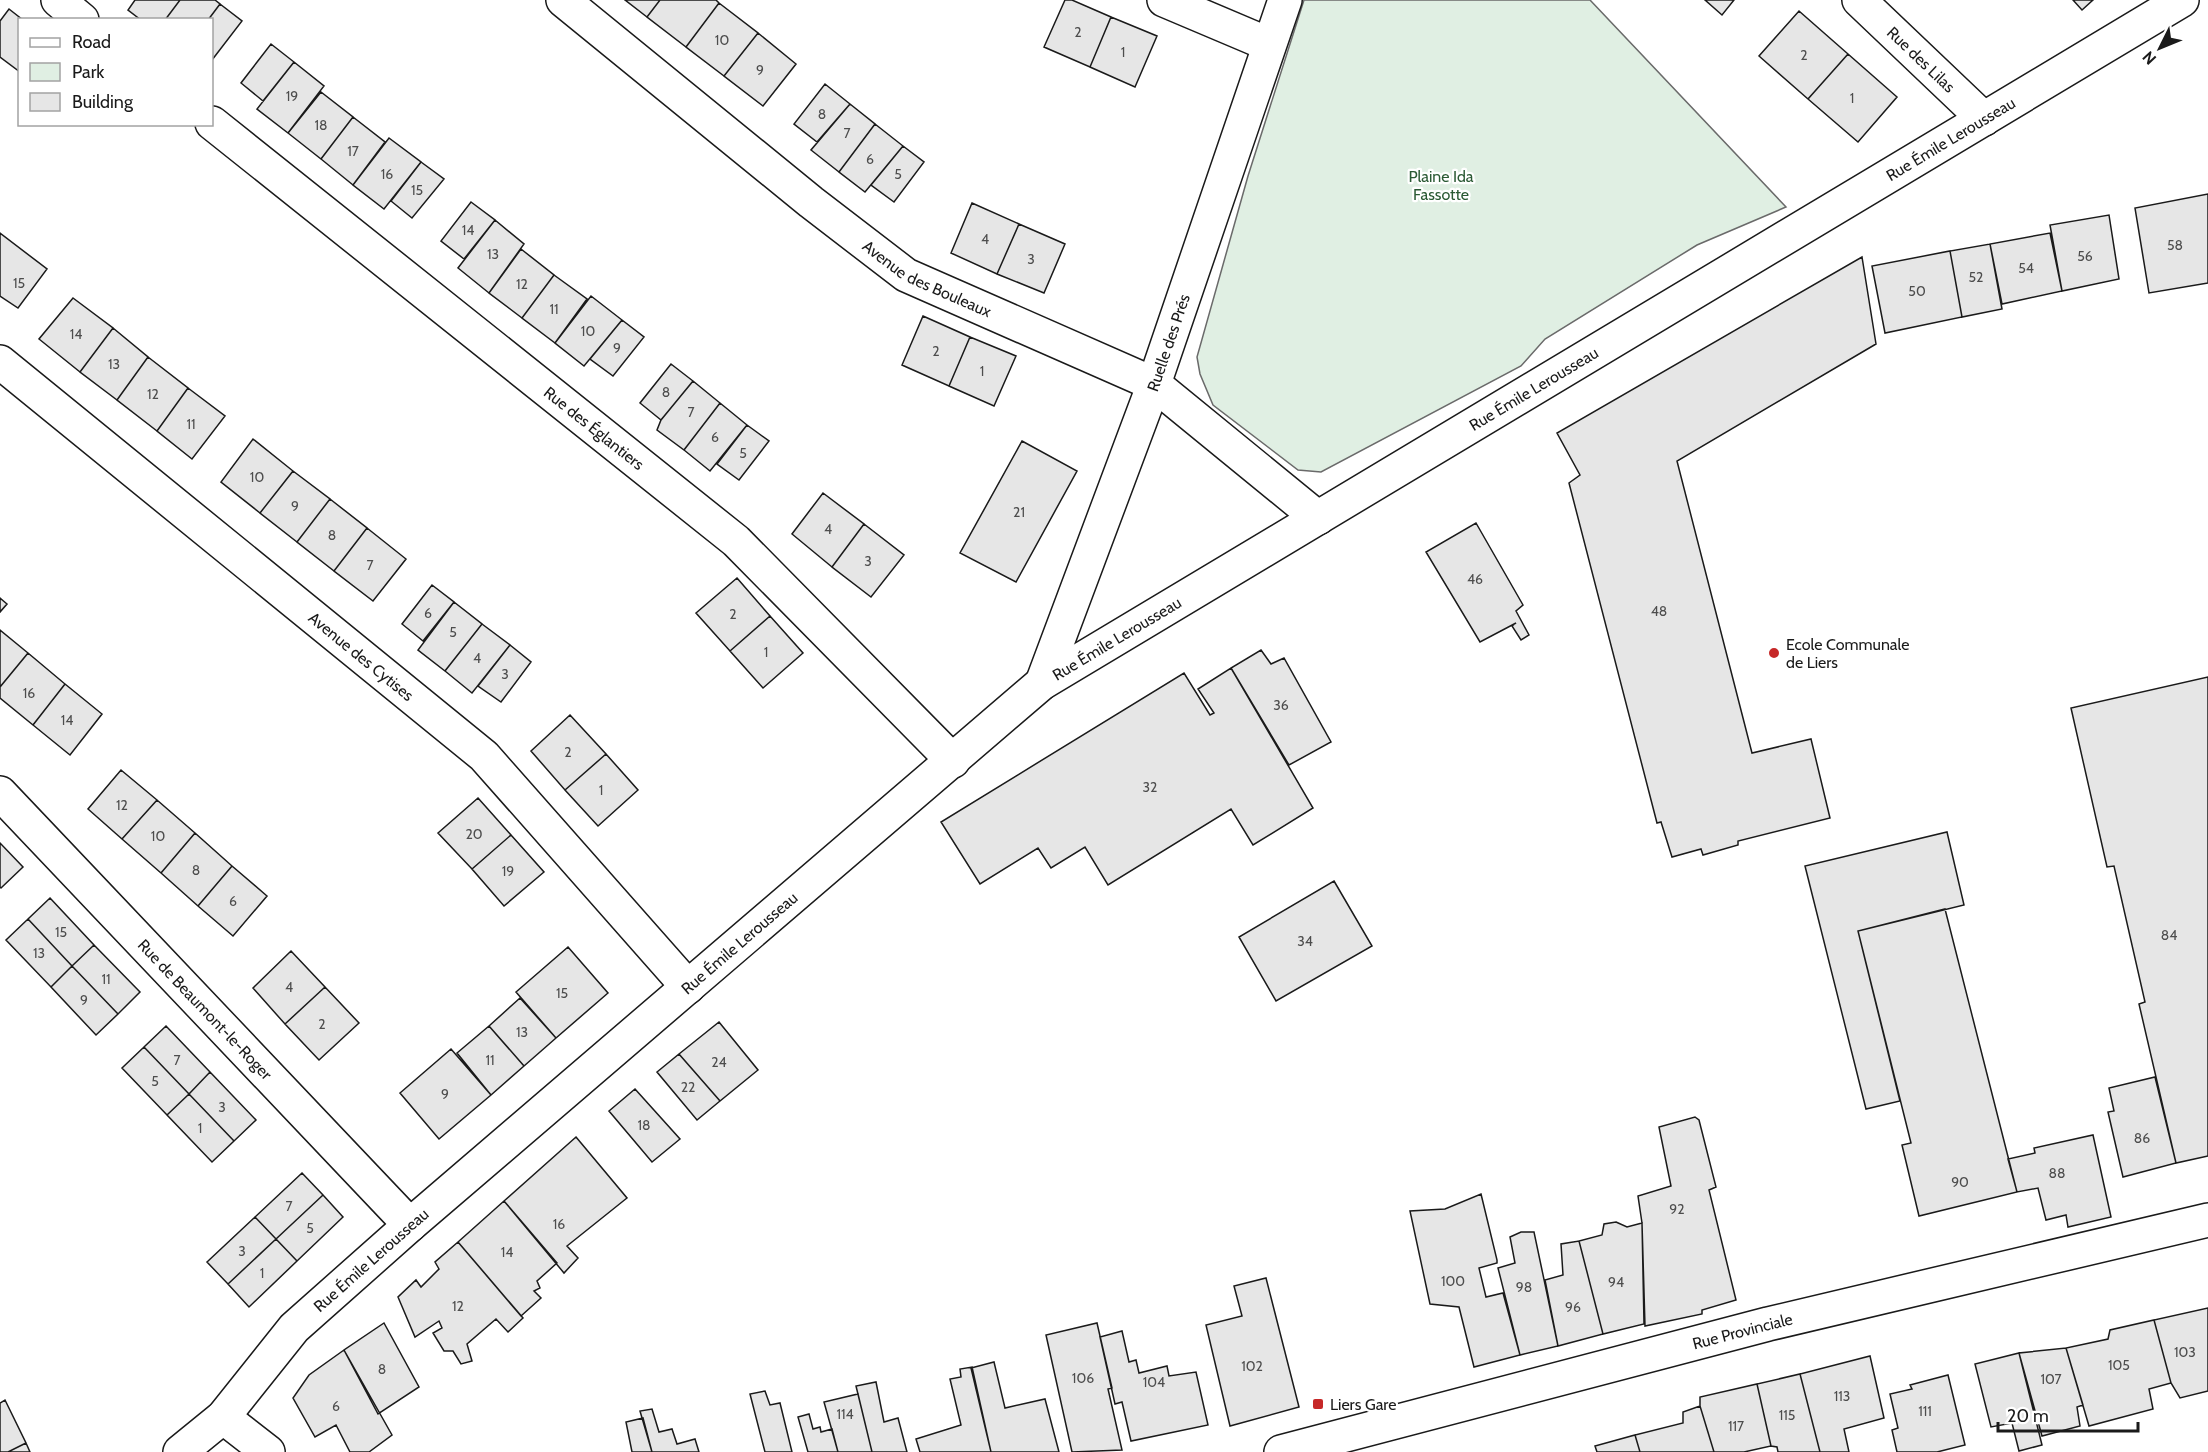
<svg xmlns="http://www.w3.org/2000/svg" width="2208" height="1452" font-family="Cabin,sans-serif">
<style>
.green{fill:#e0efe3;stroke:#6a6a6a;stroke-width:1.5}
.building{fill:#e6e6e6;stroke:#1a1a1a;stroke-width:1.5}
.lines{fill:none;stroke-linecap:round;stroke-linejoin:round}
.minor-casing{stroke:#1a1a1a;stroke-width:36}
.secondary-casing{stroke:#1a1a1a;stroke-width:36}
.minor{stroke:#fff;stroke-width:33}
.secondary{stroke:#fff;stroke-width:33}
.poi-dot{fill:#c62828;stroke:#fff;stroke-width:2}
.labels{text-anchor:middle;stroke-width:4.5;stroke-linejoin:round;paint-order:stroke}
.number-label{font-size:14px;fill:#4d4d4d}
.street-label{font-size:16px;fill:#1a1a1a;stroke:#fff}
.park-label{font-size:16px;fill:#2b5a34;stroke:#fff}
.poi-label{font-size:16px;fill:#1a1a1a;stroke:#fff;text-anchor:start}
</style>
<rect width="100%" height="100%" fill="#fff"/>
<path class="green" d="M1304 0H1590L1786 207 1697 245 1545 339 1521 366 1321 472 1298 470 1213 405 1200 374 1197 357 1248 176Z"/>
<path class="building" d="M180 0 165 20H141L128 10 135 0Z
M180 0H215L220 4 208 20H165Z
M625 0H660L647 17Z
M660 0H716L719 3 686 47 647 17Z
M1065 0H1072L1111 17 1090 67 1044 47Z
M1705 0H1734L1722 15Z
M2073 0H2093L2082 10Z
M719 3 758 33 724 76 686 47Z
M220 4 242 21 212 60V20H208Z
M9 9 23 20H20V72L0 57V21Z
M1799 11 1848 54 1808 99 1759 56Z
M1111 17 1157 36 1135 87 1090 67Z
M758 33 796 64 763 106 724 76Z
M271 44 294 62 263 101 241 83Z
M1848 54 1897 97 1858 142 1808 99Z
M294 62 324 86 288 133 257 109Z
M825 84 850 104 817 142 794 124Z
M321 92 353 117 321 159 288 133Z
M850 104 875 124 839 172 811 150Z
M353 117 385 142 353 185 321 159Z
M875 124 903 146 865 192 839 172Z
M389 138 421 162 384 209 353 185Z
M903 146 924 162 894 202 871 185Z
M421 162 444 179 412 218 391 201Z
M2208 194V283L2149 293 2135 208Z
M471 202 495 220 464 259 441 241Z
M972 203 1019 224 997 274 951 253Z
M2109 215 2119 279 2062 291 2050 225Z
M495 220 524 244 489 293 458 268Z
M1019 224 1065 244 1044 293 997 274Z
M0 233 47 269 18 308 0 296Z
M2050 233 2062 291 2002 304 1990 244Z
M1990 244 2002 309 1962 317 1950 251Z
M521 249 554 275 522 318 489 293Z
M1950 251 1962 317 1885 333 1872 266Z
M1862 257 1876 344 1677 461 1752 753 1811 739 1830 818 1738 841V845L1703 855 1701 849 1672 857 1661 822 1657 823 1569 483 1580 475 1557 433Z
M554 275 587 299 555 343 522 318Z
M591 296 622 320 584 366 555 343Z
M73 298 113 328 80 372 39 339Z
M923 316 970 337 949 386 902 365Z
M622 320 644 337 613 376 590 359Z
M113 328 148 357 117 400 80 372Z
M970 337 1016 356 994 406 949 386Z
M148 357 188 388 157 431 117 400Z
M671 364 693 381 661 420 640 403Z
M693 381 720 403 684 450 657 430 661 420Z
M188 388 225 416 192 459 157 431Z
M720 403 747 425 710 471 684 450Z
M747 425 769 441 739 480 717 464Z
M253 439 293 471 260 513 221 482Z
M1022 441 1077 471 1016 582 960 553Z
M293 471 330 499 297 542 260 513Z
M823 493 864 524 832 567 792 534Z
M330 499 367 528 334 571 297 542Z
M1476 523 1523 605 1516 611 1529 635 1521 640 1512 626 1516 623 1480 642 1426 552Z
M864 524 904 555 871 597 832 567Z
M367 528 406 559 373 601 334 571Z
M737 578 770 616 730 651 696 613Z
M432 585 454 602 423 641 402 624Z
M0 598 7 604 0 612Z
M454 602 482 624 445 671 418 650Z
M770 616 803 653 763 688 730 651Z
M482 624 510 645 472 693 445 671Z
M0 630 28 653 0 687Z
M510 645 531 662 501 702 478 686Z
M1261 650 1271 664 1284 658 1331 742 1289 765 1231 668Z
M28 653 65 684 33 725 0 698V687Z
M1231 668 1313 808 1253 845 1231 809 1108 885 1085 847 1051 868 1038 848 980 884 941 822 1184 673 1210 715 1214 713 1198 689Z
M2208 677V1156L2176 1163 2139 1004 2145 1002 2114 866 2107 867 2071 708Z
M65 684 102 714 70 755 33 725Z
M570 715 606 754 565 790 531 751Z
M606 754 638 790 598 826 565 790Z
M121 770 157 800 122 839 88 809Z
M478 798 511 835 472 869 438 833Z
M157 800 195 833 161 873 122 839Z
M1947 832 1964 905 1858 931 1900 1101 1866 1109 1805 866Z
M195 833 232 866 198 906 161 873Z
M511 835 544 872 504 906 472 869Z
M0 843 23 867 1 888 0 887Z
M232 866 267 896 233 936 198 906Z
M1334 881 1372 946 1276 1001 1239 937Z
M50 898 94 945 72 966 28 919Z
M1945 909 2017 1192 1919 1216 1902 1145 1911 1143 1858 931Z
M28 919 72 966 51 987 6 940Z
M94 945 140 992 118 1014 72 966Z
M568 947 608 993 556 1038 516 992Z
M291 951 325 987 285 1024 253 988Z
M72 966 118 1014 96 1035 51 987Z
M325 987 359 1023 319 1060 285 1024Z
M520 998 556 1038 524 1066 489 1026Z
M719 1022 758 1070 720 1101 679 1054Z
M166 1026 210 1072 189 1094 144 1047Z
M489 1026 524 1066 491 1095 457 1053Z
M144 1047 189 1094 167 1115 122 1068Z
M451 1049 491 1095 439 1139 400 1093Z
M679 1054 720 1101 697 1120 657 1072Z
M210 1072 256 1120 234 1141 189 1094Z
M2155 1077 2176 1163 2123 1177 2108 1112 2114 1111 2109 1088Z
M635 1089 680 1139 652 1162 609 1111Z
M189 1094 234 1141 212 1162 167 1115Z
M1695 1117 1699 1120 1716 1187 1709 1190 1736 1300 1702 1310V1314L1645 1326 1642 1223 1638 1196 1671 1186 1659 1127Z
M2093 1135 2111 1217 2068 1227 2066 1215 2046 1220 2038 1188 2017 1192 2008 1159 2035 1153 2034 1148Z
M576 1137 627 1198 567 1246 578 1258 564 1273 504 1201Z
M302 1173 323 1195 276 1239 255 1217Z
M1481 1194 1497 1260V1263L1479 1268 1486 1297 1503 1293 1520 1355 1474 1367 1459 1307 1430 1304 1410 1211 1445 1209Z
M323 1195 343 1217 297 1261 276 1239Z
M504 1201 557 1263 537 1281 540 1288 534 1291 541 1298 521 1316 458 1242Z
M255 1217 276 1239 228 1284 207 1262Z
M1616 1222 1627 1227 1642 1223 1644 1324 1603 1334 1579 1241 1602 1235 1604 1224Z
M1521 1232H1534L1558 1346 1520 1355 1498 1268 1515 1263 1510 1237Z
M276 1239 297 1261 249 1307 228 1284Z
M1579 1241 1603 1334 1558 1346 1545 1280 1563 1275 1561 1244Z
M458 1242 523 1318 508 1332 496 1319 467 1344 472 1361 461 1364 453 1351H444L433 1333 442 1328 439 1321 415 1337 398 1297 416 1280 421 1287 439 1269 435 1262Z
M1266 1278 1299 1407 1230 1426 1206 1325 1242 1316 1234 1286Z
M2208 1308V1391L2180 1398 2171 1383 2154 1320Z
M2154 1320 2171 1383 2149 1389 2153 1409 2089 1426 2066 1348 2108 1339 2110 1330Z
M384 1323 419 1387 378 1414 344 1350Z
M1097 1323 1112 1388 1108 1389 1122 1450 1072 1452 1046 1335Z
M1122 1331 1129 1362 1136 1360 1139 1373 1167 1366 1169 1376 1196 1372 1208 1425 1131 1441 1122 1402 1115 1404 1100 1337Z
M2066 1348 2083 1405 2077 1407 2080 1426 2042 1436 2019 1353Z
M344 1350 392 1435 369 1452H350L336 1425 315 1437 293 1398 309 1375Z
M2019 1353 2042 1445 2019 1451 2012 1423 1991 1427 1975 1364Z
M1870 1356 1884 1418 1844 1429 1849 1452H1820L1800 1374Z
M994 1362 1005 1408 1045 1399 1059 1452H991L971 1368Z
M972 1367 991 1452H920L916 1439 961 1425 950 1379 961 1377 960 1369Z
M1800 1374 1820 1452H1778L1777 1447 1771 1446 1757 1384Z
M1948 1375 1965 1445 1937 1452H1897L1892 1430 1898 1428 1890 1394 1912 1389 1910 1385Z
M876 1382 884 1422 898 1418 907 1452H872L856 1386Z
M1757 1384 1771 1446 1744 1452H1714L1700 1406V1397Z
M765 1391 770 1405 780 1403 792 1452H765L750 1394Z
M858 1394 872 1452H838L824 1402Z
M5 1400 26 1443 8 1452H0V1403Z
M1700 1406 1714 1452H1640L1635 1435 1683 1423V1412Z
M652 1409 659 1432 672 1429 677 1444 695 1439 699 1452H652L640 1411Z
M809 1414 813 1429 820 1427 821 1432 832 1429 838 1452H808L798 1417Z
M643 1418 652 1452H632L626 1422Z
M1635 1435 1640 1452H1597L1595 1446Z
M26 1443 30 1452H8Z"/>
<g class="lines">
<defs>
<g id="minor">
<path d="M58 0 82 20"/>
<path id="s1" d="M563 0 811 202 906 275 1154 384 1318 518"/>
<path d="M1164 0 1268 44"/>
<path id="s2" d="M1859 0 1984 119"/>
<path id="s3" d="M212 123 736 541 953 761"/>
<path id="s4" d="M0 362 484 756 688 987"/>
<path id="s5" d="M1042 683 1154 384 1285 0"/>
<path id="s6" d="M0 793 410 1225"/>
<path d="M223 1417 268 1452"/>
<path id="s7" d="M180 1452 223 1417 294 1328 410 1225 1042 683 2182 0"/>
</g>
<g id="secondary">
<path id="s8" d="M1281 1452 1768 1324 2208 1220"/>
</g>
</defs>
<use href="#minor" class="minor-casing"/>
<use href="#secondary" class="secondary-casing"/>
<use href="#minor" class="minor"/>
<use href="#secondary" class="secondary"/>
</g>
<g class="poi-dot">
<circle cx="1774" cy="653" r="6"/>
<rect x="1312" y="1398" width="12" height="12" rx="3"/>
</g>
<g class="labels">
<g class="number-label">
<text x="1078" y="37">2</text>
<text x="722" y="45">10</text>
<text x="1123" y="57">1</text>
<text x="1804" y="60">2</text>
<text x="760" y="75">9</text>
<text x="292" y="101">19</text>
<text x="1852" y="103">1</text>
<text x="822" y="119">8</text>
<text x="321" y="130">18</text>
<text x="847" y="138">7</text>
<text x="353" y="156">17</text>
<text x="870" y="164">6</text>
<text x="387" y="179">16</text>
<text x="898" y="179">5</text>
<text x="417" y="195">15</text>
<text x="468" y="235">14</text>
<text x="985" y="244">4</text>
<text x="2175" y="250">58</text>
<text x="493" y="259">13</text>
<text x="2085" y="261">56</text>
<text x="1031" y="264">3</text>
<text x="2026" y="273">54</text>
<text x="1976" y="282">52</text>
<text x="19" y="288">15</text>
<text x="522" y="289">12</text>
<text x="1917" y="296">50</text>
<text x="554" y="314">11</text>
<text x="588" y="336">10</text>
<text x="76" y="339">14</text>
<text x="617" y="353">9</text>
<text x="936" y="356">2</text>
<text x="114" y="369">13</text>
<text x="982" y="376">1</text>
<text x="666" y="397">8</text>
<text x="153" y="399">12</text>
<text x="691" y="417">7</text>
<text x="191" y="429">11</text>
<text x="715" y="442">6</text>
<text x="743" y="458">5</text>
<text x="257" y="482">10</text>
<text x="295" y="511">9</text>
<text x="1019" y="517">21</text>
<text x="828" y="534">4</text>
<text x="332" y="540">8</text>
<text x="868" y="566">3</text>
<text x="370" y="570">7</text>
<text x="1475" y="584">46</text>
<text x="1659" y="616">48</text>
<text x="428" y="618">6</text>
<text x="733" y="619">2</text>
<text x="453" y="637">5</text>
<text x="766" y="657">1</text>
<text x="477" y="663">4</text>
<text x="505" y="679">3</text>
<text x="29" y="698">16</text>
<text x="1281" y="710">36</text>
<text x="67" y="725">14</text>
<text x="568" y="757">2</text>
<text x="1150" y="792">32</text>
<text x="601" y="795">1</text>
<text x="122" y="810">12</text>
<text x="474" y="839">20</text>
<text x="158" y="841">10</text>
<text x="196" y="875">8</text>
<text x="508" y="876">19</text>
<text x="233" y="906">6</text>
<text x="61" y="937">15</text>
<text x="2169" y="940">84</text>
<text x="1305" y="946">34</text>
<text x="39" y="958">13</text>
<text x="106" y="984">11</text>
<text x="289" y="992">4</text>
<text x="562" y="998">15</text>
<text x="84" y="1005">9</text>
<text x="322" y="1029">2</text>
<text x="522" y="1037">13</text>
<text x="177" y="1065">7</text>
<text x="490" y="1065">11</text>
<text x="719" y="1067">24</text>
<text x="155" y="1086">5</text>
<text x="688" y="1092">22</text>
<text x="445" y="1099">9</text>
<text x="222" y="1112">3</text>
<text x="644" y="1130">18</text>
<text x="200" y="1133">1</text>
<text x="2142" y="1143">86</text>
<text x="2057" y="1178">88</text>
<text x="1960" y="1187">90</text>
<text x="289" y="1211">7</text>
<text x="1677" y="1214">92</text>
<text x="559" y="1229">16</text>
<text x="310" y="1233">5</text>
<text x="242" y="1256">3</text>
<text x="507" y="1257">14</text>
<text x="262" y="1278">1</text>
<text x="1453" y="1286">100</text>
<text x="1616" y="1287">94</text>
<text x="1524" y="1292">98</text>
<text x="458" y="1311">12</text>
<text x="1573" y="1312">96</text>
<text x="2185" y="1357">103</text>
<text x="2119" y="1370">105</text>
<text x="1252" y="1371">102</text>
<text x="382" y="1374">8</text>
<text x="1083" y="1383">106</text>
<text x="2051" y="1384">107</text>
<text x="1154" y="1387">104</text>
<text x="1842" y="1401">113</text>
<text x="336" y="1411">6</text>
<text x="1925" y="1416">111</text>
<text x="845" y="1419">114</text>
<text x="1787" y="1420">115</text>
<text x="1736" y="1431">117</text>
</g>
<g class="street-label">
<text dy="6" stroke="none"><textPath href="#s2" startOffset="86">Rue des Lilas</textPath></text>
<text dy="6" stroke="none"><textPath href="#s7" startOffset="2216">Rue Émile Lerousseau</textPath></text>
<text dy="6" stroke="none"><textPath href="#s1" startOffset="460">Avenue des Bouleaux</textPath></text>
<text dy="6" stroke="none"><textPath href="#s5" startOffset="363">Ruelle des Prés</textPath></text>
<text dy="6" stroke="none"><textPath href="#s7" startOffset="1730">Rue Émile Lerousseau</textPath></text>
<text dy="6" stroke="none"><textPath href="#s3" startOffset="489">Rue des Églantiers</textPath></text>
<text dy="6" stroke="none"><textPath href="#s7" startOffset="1244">Rue Émile Lerousseau</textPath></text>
<text dy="6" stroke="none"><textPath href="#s4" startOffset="466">Avenue des Cytises</textPath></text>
<text dy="6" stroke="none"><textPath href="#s7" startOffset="758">Rue Émile Lerousseau</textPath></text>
<text dy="6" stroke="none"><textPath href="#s6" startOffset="298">Rue de Beaumont-le-Roger</textPath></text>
<text dy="6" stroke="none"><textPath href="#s7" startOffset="272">Rue Émile Lerousseau</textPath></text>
<text dy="6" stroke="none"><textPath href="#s8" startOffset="477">Rue Provinciale</textPath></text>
</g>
<g class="park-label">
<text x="1441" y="182">Plaine Ida<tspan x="1441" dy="18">Fassotte</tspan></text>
</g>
<g class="poi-label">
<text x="1786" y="650">Ecole Communale<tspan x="1786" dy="18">de Liers</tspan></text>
<text x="1330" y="1410">Liers Gare</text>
</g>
</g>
<rect x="18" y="18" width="195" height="108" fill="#ffffff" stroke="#a3a3a3" stroke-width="1.5"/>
<rect x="30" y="38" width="30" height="9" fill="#ffffff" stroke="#a3a3a3" stroke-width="1.5"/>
<text x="72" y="48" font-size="18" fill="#1a1a1a">Road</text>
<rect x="30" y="63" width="30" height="18" fill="#e0efe3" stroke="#a3a3a3" stroke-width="1.5"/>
<text x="72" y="78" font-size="18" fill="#1a1a1a">Park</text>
<rect x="30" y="93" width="30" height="18" fill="#e6e6e6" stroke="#a3a3a3" stroke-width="1.5"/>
<text x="72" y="108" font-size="18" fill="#1a1a1a">Building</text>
<g transform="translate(2160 48) rotate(227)" stroke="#ffffff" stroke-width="4.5" paint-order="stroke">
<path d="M0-4.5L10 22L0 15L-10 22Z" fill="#1a1a1a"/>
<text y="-9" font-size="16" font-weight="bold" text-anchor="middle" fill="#1a1a1a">N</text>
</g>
<path d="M1998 1422v9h140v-9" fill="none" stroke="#1a1a1a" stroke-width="3"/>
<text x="2007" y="1422" font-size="18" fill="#1a1a1a" stroke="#ffffff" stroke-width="4.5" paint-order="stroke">20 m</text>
</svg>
